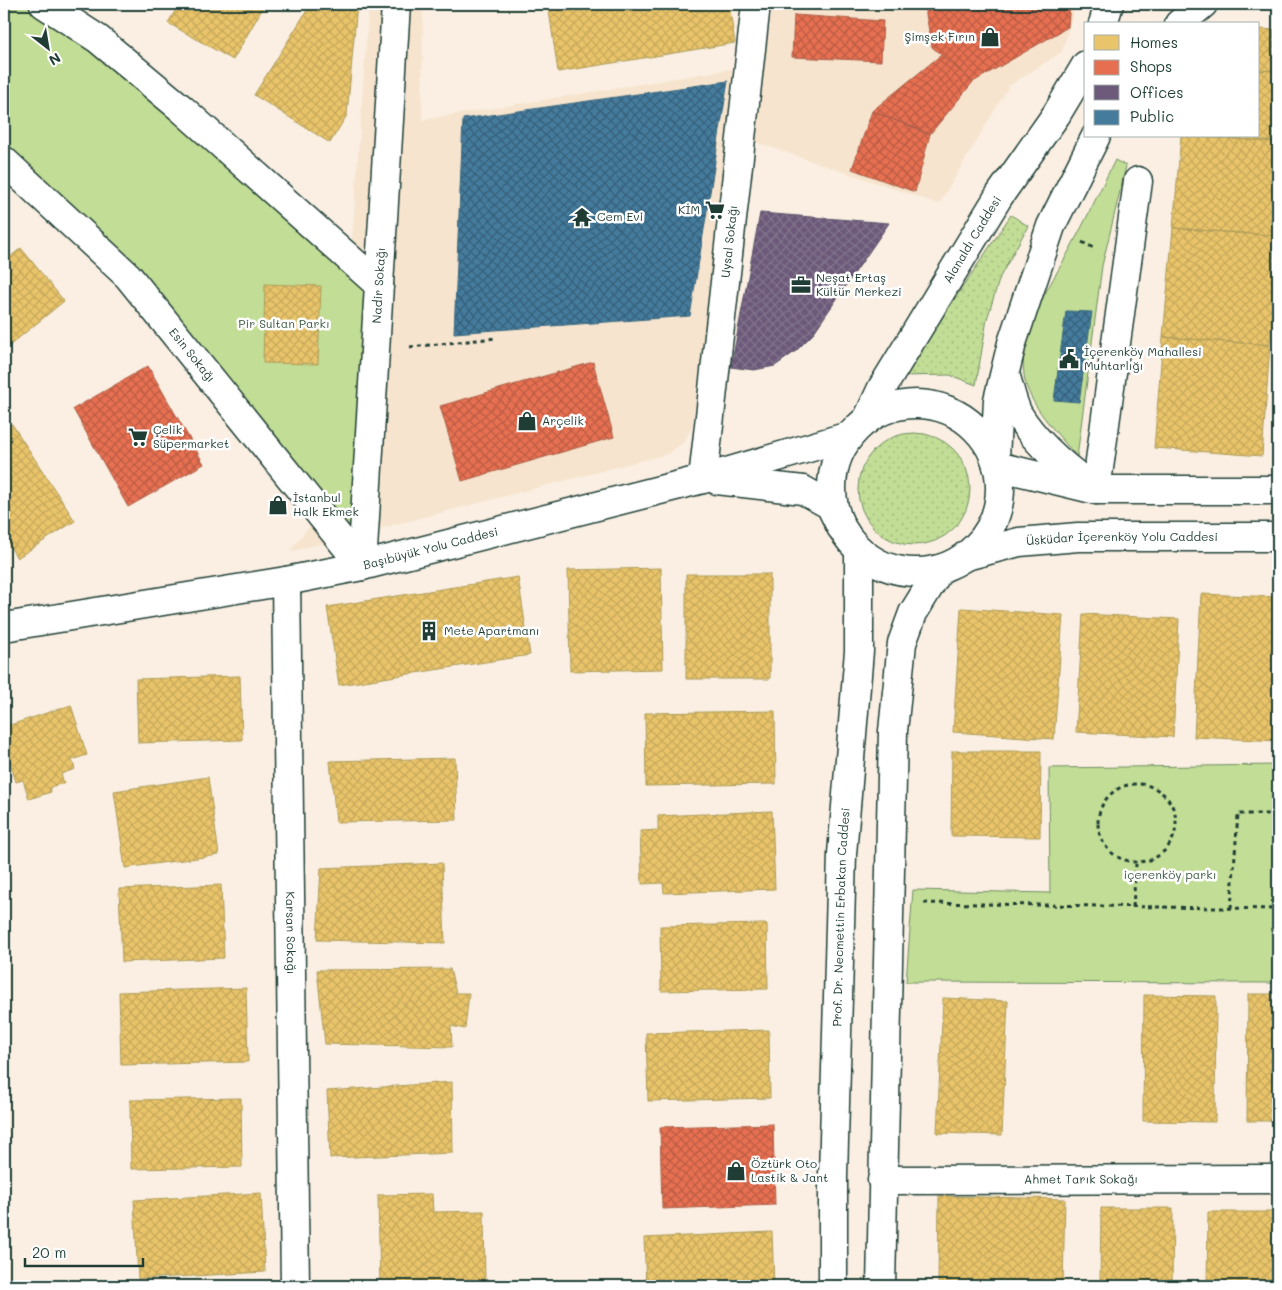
<svg xmlns="http://www.w3.org/2000/svg" width="1282" height="1290" font-family="Mali,sans-serif">
<style>
.built{fill:#f6e4ce}
.grass{fill:url(#grass-dots);stroke:#708d64}
.green{fill:#c2dd95;stroke:#708d64}
.homes{fill:url(#homes-cross-hatch);stroke:#ac9c5a}
.shops{fill:url(#shops-cross-hatch);stroke:#ab6048}
.offices{fill:url(#offices-cross-hatch);stroke:#565165}
.public{fill:url(#public-cross-hatch);stroke:#3a687e}
.lines{fill:none;stroke-linecap:round;stroke-linejoin:round}
.minor-casing{stroke:#1f3d34;stroke-width:31}
.secondary-casing{stroke:#1f3d34;stroke-width:31}
.primary-casing{stroke:#1f3d34;stroke-width:31}
.path{stroke:#1f3d34;stroke-width:3;stroke-dasharray:4 4;stroke-linecap:butt}
.minor{stroke:#fff;stroke-width:28}
.secondary{stroke:#fff;stroke-width:28}
.primary{stroke:#fff;stroke-width:28}
.labels{text-anchor:middle;stroke-width:5;stroke-linejoin:round;paint-order:stroke}
.poi-label{font-size:12px;fill:#1f3d34;stroke:#fff;text-anchor:start}
.street-label{font-size:12px;fill:#1f3d34;stroke:#fff}
.park-label{font-size:12px;fill:#405d47;stroke:#fff}
</style>
<defs>
<pattern id="grass-dots" width="8" height="8" patternUnits="userSpaceOnUse" patternTransform="scale(1.25)"><rect width="8" height="8" fill="#c2dd95"/><path d="M2 2h.1M6 6h.1" fill="none" stroke="#a6bf81" stroke-width="1.8" stroke-linecap="round"/></pattern>
<pattern id="homes-cross-hatch" width="8" height="8" patternUnits="userSpaceOnUse" patternTransform="scale(1.25)"><rect width="8" height="8" fill="#e9c46a"/><path d="M0 0l8 8M0 8l8-8" fill="none" stroke="#c7a95c"/></pattern>
<pattern id="shops-cross-hatch" width="8" height="8" patternUnits="userSpaceOnUse" patternTransform="scale(1.25)"><rect width="8" height="8" fill="#e76f51"/><path d="M0 0l8 8M0 8l8-8" fill="none" stroke="#bb5c44"/></pattern>
<pattern id="offices-cross-hatch" width="8" height="8" patternUnits="userSpaceOnUse" patternTransform="scale(1.25)"><rect width="8" height="8" fill="#6d597a"/><path d="M0 0l8 8M0 8l8-8" fill="none" stroke="#81748c"/></pattern>
<pattern id="public-cross-hatch" width="8" height="8" patternUnits="userSpaceOnUse" patternTransform="scale(1.25)"><rect width="8" height="8" fill="#457b9d"/><path d="M0 0l8 8M0 8l8-8" fill="none" stroke="#36617a"/></pattern>
</defs>
<rect width="100%" height="100%" fill="#faefe2"/>
<filter id="ink" filterUnits="userSpaceOnUse"><feTurbulence type="fractalNoise" baseFrequency=".02" numOctaves="2"/><feDisplacementMap in="SourceGraphic" scale="10" xChannelSelector="R" yChannelSelector="G"/><feConvolveMatrix kernelMatrix="1 2 1 2 8 2 1 2 1" color-interpolation-filters="sRGB"/></filter>
<g filter="url(#ink)">
<path class="built" d="M369 4H423L422 120 738 68 692 427 684 442 667 454 289 552 328 503 336 465Z
M772 4H1076L1062 52 1009 86 939 204 755 142Z"/>
<path class="grass" d="M1011 215 1028 226 1000 277 987 319 976 385 950 375 903 376Z
M858 489a56 56 0 1 1 112 0a56 56 0 1 1-112 0Z"/>
<path class="green" d="M4 4H44L379 285 362 566 128 276 4 161Z
M1115 160 1126 166 1102 266 1077 457C1059 435 1027 404 1024 375 1018 329 1050 287 1070 249 1086 220 1100 190 1115 160Z
M1278 765V983L906 982 913 890 1050 893 1049 768Z"/>
<path class="homes" d="M179 4H265L233 60 168 23Z
M311 4H357L347 115 330 143 254 95Z
M548 4H729L735 43 558 72Z
M1258 29 1278 30V71L1258 70Z
M1258 70 1278 71V142L1201 136H1258Z
M1181 136 1278 142V236L1173 228Z
M1173 228 1278 236 1270 345 1163 337Z
M21 248 64 301 4 350V262Z
M265 284 321 286 318 364 263 363Z
M1163 337 1270 345 1262 456 1154 448Z
M12 424 75 521 17 558 4 537V430Z
M661 568 663 669 570 671 568 570Z
M686 574H770V679H686Z
M518 577 530 655 339 685 327 607Z
M1201 594 1278 597V741L1194 737Z
M961 608 1063 615 1054 739 953 732Z
M1083 614 1179 619 1173 737 1076 732Z
M240 676 242 740 138 743 136 679Z
M71 705 87 755 72 760 75 769 61 774 64 783 50 787 51 792 29 799 23 780 16 782 9 759 5 761 4 727Z
M775 711 776 784 646 786 645 713Z
M952 751H1041L1040 837 951 836Z
M455 758 457 820 336 822 330 761Z
M208 777 219 855 125 868 114 791Z
M772 811 775 889 664 893 663 883 642 884 640 831 658 830V816Z
M442 863 445 943 317 940 321 868Z
M221 885 224 958 122 962 119 889Z
M767 924 768 989 661 991 660 926Z
M450 969 456 993H469L465 1029 451 1026 452 1047 325 1044 317 970Z
M246 988 248 1062 121 1065 119 992Z
M1248 994H1278V1121H1247Z
M1144 995 1216 996 1215 1122 1143 1121Z
M943 998 1008 1001 1002 1135 937 1133Z
M769 1030 770 1098 648 1101 646 1033Z
M452 1082 453 1153 330 1158 327 1091Z
M241 1098 242 1167 131 1169 130 1100Z
M261 1193 265 1272 138 1279 134 1200Z
M432 1194 433 1212 484 1211 485 1286H380L378 1195Z
M939 1196 1065 1199 1063 1286H938Z
M1101 1208H1173L1172 1286H1100Z
M1208 1212H1278V1286H1207Z
M772 1232 774 1286H646L644 1238Z"/>
<path class="shops" d="M924 4H1070L1068 27 973 82 932 47Z
M794 15 883 21 881 61 792 57Z
M941 55 973 82 930 134 872 111Z
M872 111 930 134 915 192 852 169Z
M593 362 614 437 462 481 440 406Z
M148 366 204 464 128 507 73 409Z
M773 1124 775 1205 662 1209 660 1127Z"/>
<path class="offices" d="M760 213 889 223 812 335 796 351 775 366 754 370 731 367Z"/>
<path class="public" d="M728 81 690 316 454 333 463 119Z
M1066 311 1092 312 1079 402 1054 400Z"/>
<g class="lines">
<defs>
<g id="minor">
<path d="M44 4 98 39 182 109 379 285"/>
<path id="s1" d="M4 161 128 276 362 566"/>
<path id="s2" d="M703 479 756 4"/>
<path d="M1096 490 1138 181"/>
<path id="s3" d="M362 566 396 4"/>
<path id="s4" d="M286 581 295 1286"/>
<path id="s5" d="M882 1180 1278 1179"/>
</g>
<g id="secondary">
<path d="M1005 374C1009 386 1012 402 1018 414 1035 442 1063 466 1089 485"/>
<path d="M997 466 1096 490H1278"/>
<path d="M717 480 803 490 830 505 841 527"/>
<path id="s6" d="M966 556 1019 542 1078 537H1278"/>
<path id="s7" d="M4 627 286 581 362 566 703 479 849 436"/>
</g>
<g id="primary">
<path d="M1103 24 1109 4"/>
<path d="M1179 24 1203 4"/>
<circle cx="916" cy="488" r="84"/>
<path id="s8" d="M867 420 882 388 999 196 1056 115 1086 65"/>
<path d="M995 458 998 400 1012 343 1051 226 1096 136"/>
<path id="s9" d="M833 1286V1176L842 854 859 651V550"/>
<path d="M881 1286 893 731 902 643 913 613 940 569"/>
</g>
</defs>
<use href="#minor" class="minor-casing"/>
<use href="#secondary" class="secondary-casing"/>
<use href="#primary" class="primary-casing"/>
<path class="path" d="M1082 242 1094 248
M410 347 496 338
M1098 823a39 39 0 1 1 78 0a39 39 0 1 1-78 0Z
M924 903 1278 909
M1133 907 1136 864
M1231 908 1238 814H1278"/>
<use href="#minor" class="minor"/>
<use href="#secondary" class="secondary"/>
<use href="#primary" class="primary"/>
</g>
</g>
<defs>
<symbol id="shop-bare" viewBox="-9 -9 18 18"><path d="M-5-2.5h2.3a2.7 3.5 0 0 1 5.4 0H5L5.5 6h-11ZM-1.5-2.5h3a1.5 2.3 0 0 0-3 0Z" fill="#1f3d34" stroke="#fff" stroke-width="2.5" paint-order="stroke"/></symbol>
<symbol id="supermarket-bare" viewBox="-9 -9 18 18"><path d="M-6-5.5h2.5l.6 2H6L4.5 2H-2.5L-4.4-4H-6ZM-1.5 3.2a1.3 1.3 0 1 0 .1 0ZM3 3.2a1.3 1.3 0 1 0 .1 0Z" fill="#1f3d34" stroke="#fff" stroke-width="2.5" paint-order="stroke"/></symbol>
<symbol id="temple-bare" viewBox="-9 -9 18 18"><path d="M0-6L5-2H3V0L6.5 2.5H4V6H1.5V3h-3V6H-4V2.5H-6.5L-3 0V-2H-5Z" fill="#1f3d34" stroke="#fff" stroke-width="2.5" paint-order="stroke"/></symbol>
<symbol id="office-bare" viewBox="-9 -9 18 18"><path d="M-6-3h4V-5.5h4V-3h4V5H-6ZM-1-4.5V-3h2v-1.5ZM-6 0V1H6V0Z" fill="#1f3d34" stroke="#fff" stroke-width="2.5" paint-order="stroke"/></symbol>
<symbol id="civic-bare" viewBox="-9 -9 18 18"><path d="M-.6-6.5H3V-4.5H.6V-3L4-1V1h2V6H-6V1h2V-1L-.6-3ZM-1.2 2.5V6h2.4V2.5Z" fill="#1f3d34" stroke="#fff" stroke-width="2.5" paint-order="stroke"/></symbol>
<symbol id="building-bare" viewBox="-9 -9 18 18"><path d="M-4-6H4V6H1V3H-1V6H-4ZM-2.5-4.3h1.7v1.8h-1.7ZM.8-4.3h1.7v1.8H.8ZM-2.5-1h1.7V.8h-1.7ZM.8-1h1.7V.8H.8Z" fill="#1f3d34" stroke="#fff" stroke-width="2.5" paint-order="stroke"/></symbol>
</defs>
<g fill-rule="evenodd">
<use href="#shop-bare" x="976" y="23" width="28" height="28"/>
<use href="#supermarket-bare" x="701" y="196" width="28" height="28"/>
<use href="#temple-bare" x="568" y="203" width="28" height="28"/>
<use href="#office-bare" x="787" y="271" width="28" height="28"/>
<use href="#civic-bare" x="1055" y="345" width="28" height="28"/>
<use href="#shop-bare" x="513" y="407" width="28" height="28"/>
<use href="#supermarket-bare" x="124" y="423" width="28" height="28"/>
<use href="#shop-bare" x="264" y="491" width="28" height="28"/>
<use href="#building-bare" x="415" y="617" width="28" height="28"/>
<use href="#shop-bare" x="722" y="1157" width="28" height="28"/>
</g>
<g class="labels">
<g class="poi-label">
<text x="975" y="41" text-anchor="end">Şimşek Fırın</text>
<text x="700" y="214" text-anchor="end">KİM</text>
<text x="597" y="221">Cem Evi</text>
<text x="816" y="282">Neşat Ertaş<tspan x="816" dy="14">Kültür Merkezi</tspan></text>
<text x="1084" y="356">İçerenköy Mahallesi<tspan x="1084" dy="14">Muhtarlığı</tspan></text>
<text x="542" y="425">Arçelik</text>
<text x="153" y="434">Çelik<tspan x="153" dy="14">Süpermarket</tspan></text>
<text x="293" y="502">İstanbul<tspan x="293" dy="14">Halk Ekmek</tspan></text>
<text x="444" y="635">Mete Apartmanı</text>
<text x="751" y="1168">Öztürk Oto<tspan x="751" dy="14">Lastik &amp; Jant</tspan></text>
</g>
<g class="street-label">
<text dy="4" stroke="none"><textPath href="#s8" startOffset="209">Alanaldı Caddesi</textPath></text>
<text dy="4" stroke="none"><textPath href="#s2" startOffset="239">Uysal Sokağı</textPath></text>
<text dy="4" stroke="none"><textPath href="#s3" startOffset="281">Nadir Sokağı</textPath></text>
<text dy="4" stroke="none"><textPath href="#s1" startOffset="271">Esin Sokağı</textPath></text>
<text dy="4" stroke="none"><textPath href="#s6" startOffset="158">Üsküdar İçerenköy Yolu Caddesi</textPath></text>
<text dy="4" stroke="none"><textPath href="#s7" startOffset="434">Başıbüyük Yolu Caddesi</textPath></text>
<text dy="4" stroke="none"><textPath href="#s9" startOffset="369">Prof. Dr. Necmettin Erbakan Caddesi</textPath></text>
<text dy="4" stroke="none"><textPath href="#s4" startOffset="352">Karsan Sokağı</textPath></text>
<text dy="4" stroke="none"><textPath href="#s5" startOffset="199">Ahmet Tarık Sokağı</textPath></text>
</g>
<g class="park-label">
<text x="284" y="328">Pir Sultan Parkı</text>
<text x="1170" y="879">içerenköy parkı</text>
</g>
</g>
<rect width="1282" height="1290" fill="none" stroke="#fff" stroke-width="20"/>
<rect x="10" y="10" width="1262" height="1270" fill="none" stroke="#1f3d34" stroke-width="2" filter="url(#ink)"/>
<rect x="1084" y="22" width="175" height="115" fill="#ffffff" stroke="#a5b1ae"/>
<rect x="1094" y="35" width="25" height="15" fill="#e9c46a" stroke="#a5b1ae"/>
<text x="1130" y="48" font-size="15" fill="#1f3d34">Homes</text>
<rect x="1094" y="60" width="25" height="15" fill="#e76f51" stroke="#a5b1ae"/>
<text x="1130" y="72" font-size="15" fill="#1f3d34">Shops</text>
<rect x="1094" y="85" width="25" height="15" fill="#6d597a" stroke="#a5b1ae"/>
<text x="1130" y="98" font-size="15" fill="#1f3d34">Offices</text>
<rect x="1094" y="110" width="25" height="15" fill="#457b9d" stroke="#a5b1ae"/>
<text x="1130" y="122" font-size="15" fill="#1f3d34">Public</text>
<g transform="translate(48 48) rotate(149)" stroke="#ffffff" stroke-width="4" paint-order="stroke">
<path d="M0-4L9 19L0 12L-9 19Z" fill="#1f3d34"/>
<text y="-8" font-size="14" font-weight="bold" text-anchor="middle" fill="#1f3d34">N</text>
</g>
<path d="M25 1258v8h118v-8" fill="none" stroke="#1f3d34" stroke-width="2.5"/>
<text x="32" y="1258" font-size="15" fill="#1f3d34" stroke="#ffffff" stroke-width="4" paint-order="stroke">20 m</text>
</svg>
